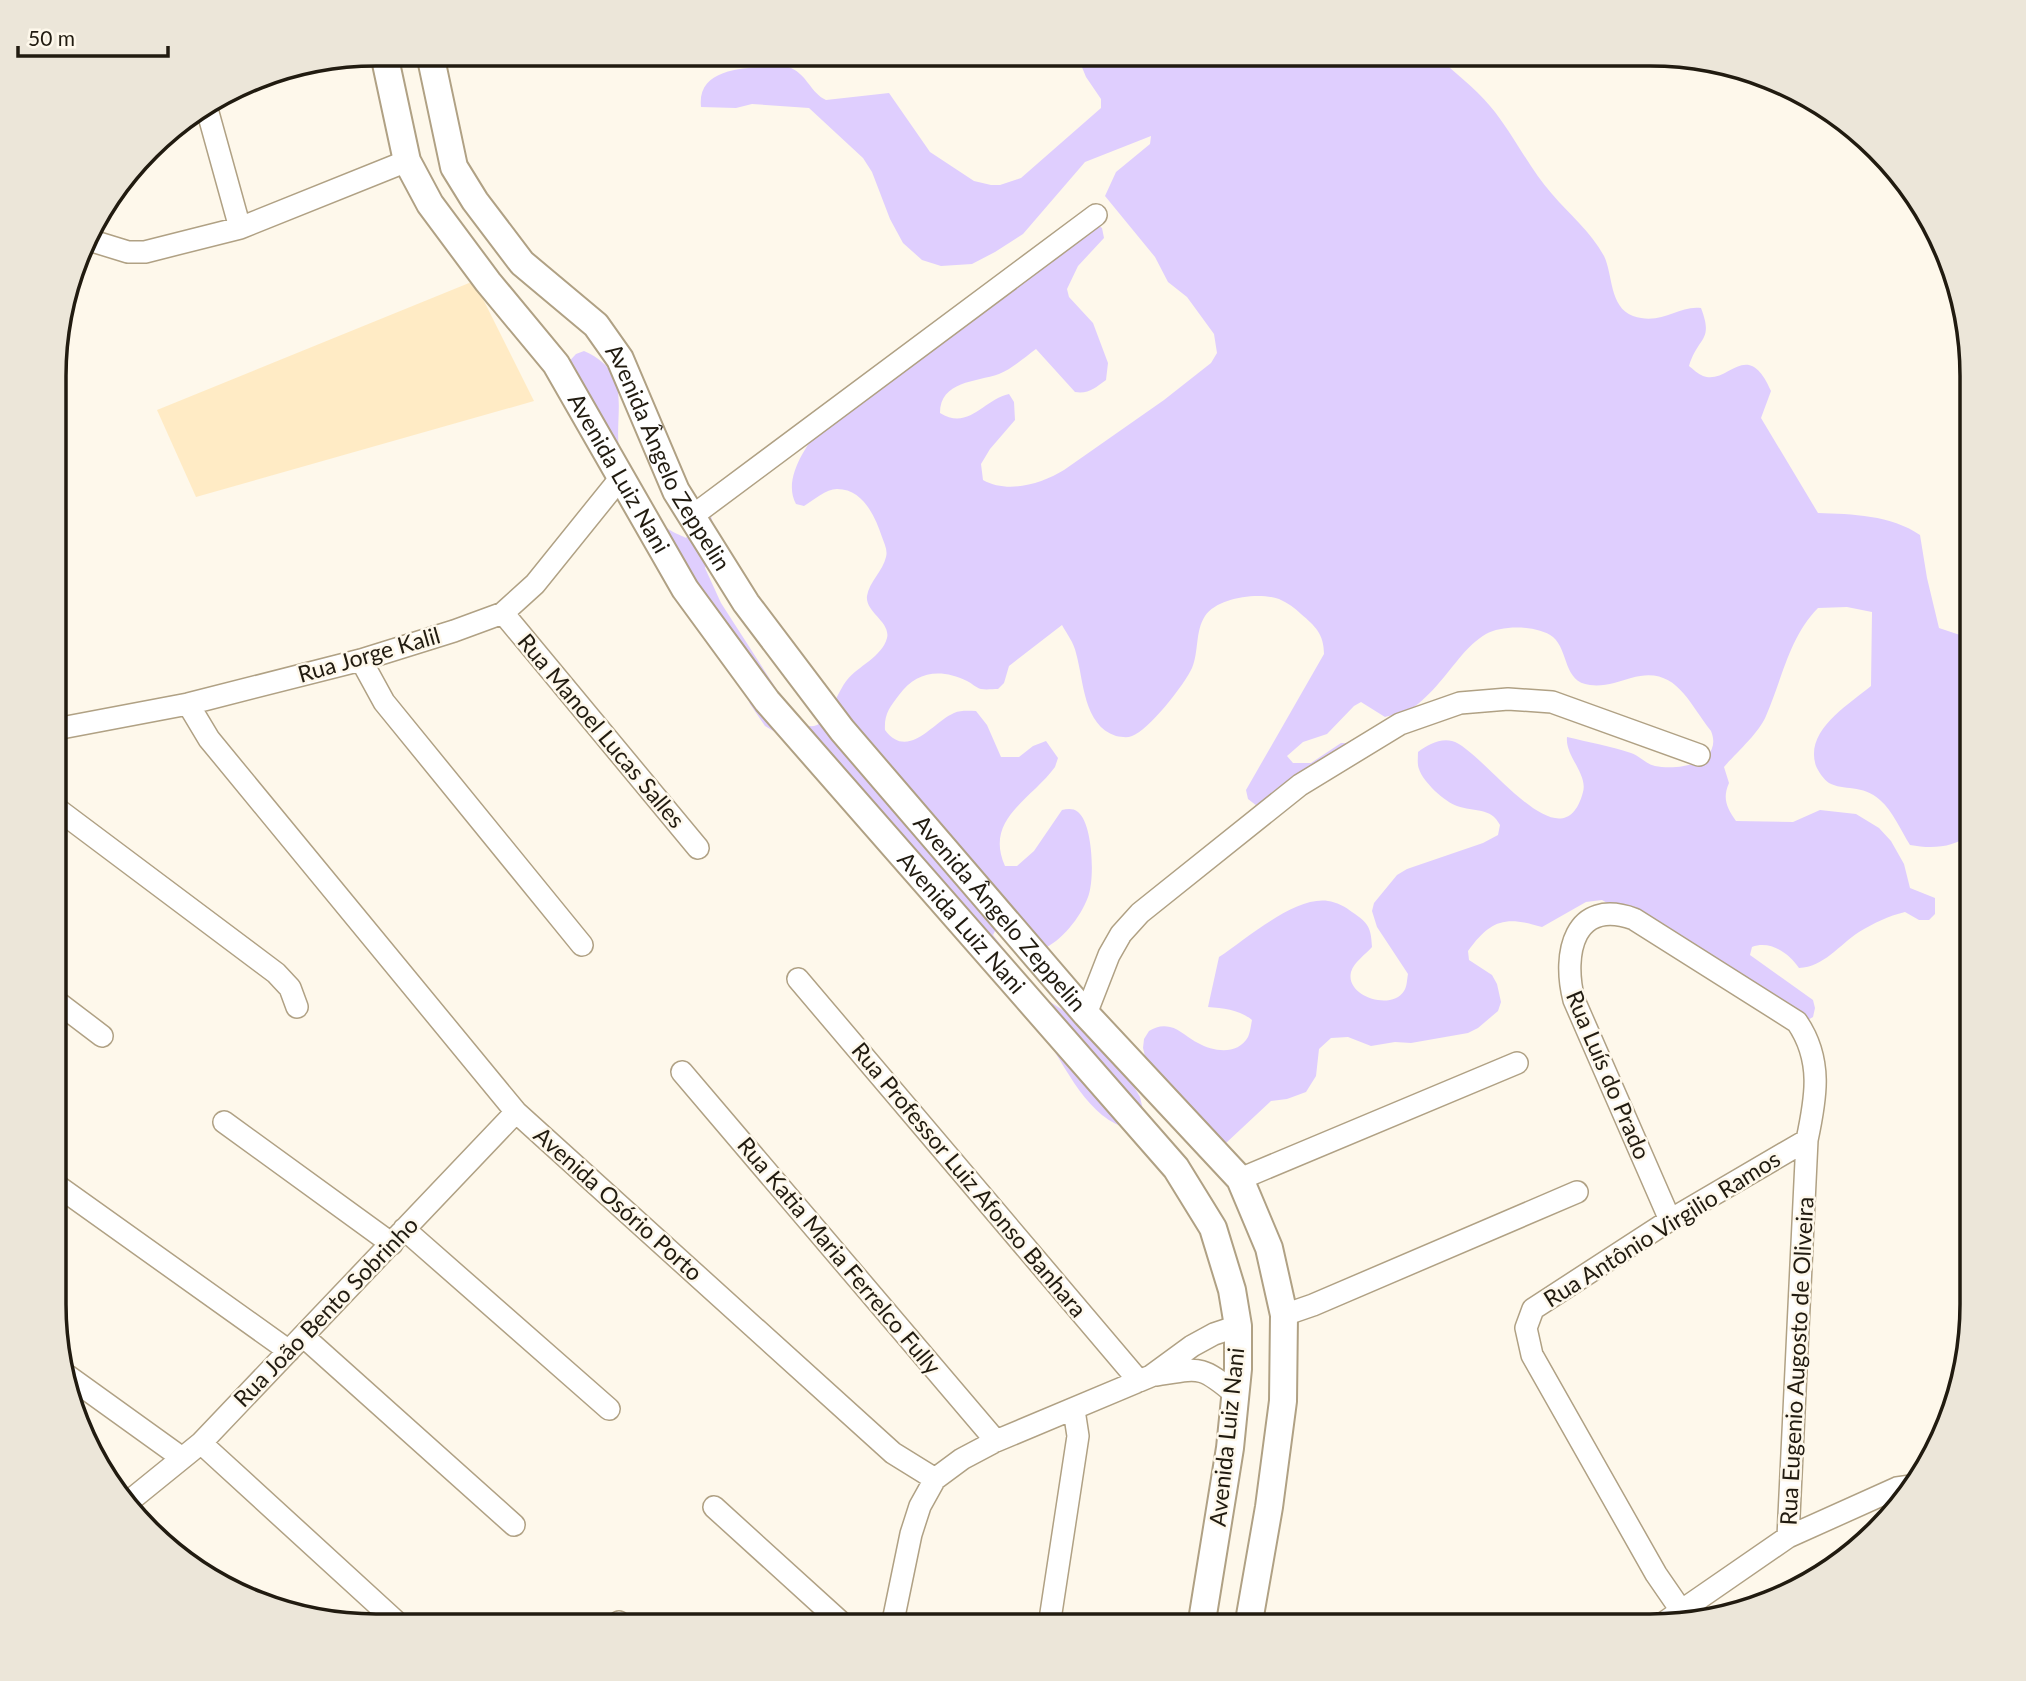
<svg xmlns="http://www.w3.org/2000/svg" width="2026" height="1681" font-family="Lato,sans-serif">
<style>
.built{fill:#ffebc5}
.green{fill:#dfcefe}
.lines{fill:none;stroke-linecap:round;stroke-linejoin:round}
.minor-casing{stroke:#b0a184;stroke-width:24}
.tertiary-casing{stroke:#b0a184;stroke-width:30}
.minor{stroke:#fff;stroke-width:21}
.tertiary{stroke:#fff;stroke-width:26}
.labels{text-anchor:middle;stroke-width:5;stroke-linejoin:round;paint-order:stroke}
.street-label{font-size:23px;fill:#211b10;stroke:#fef8eb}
.rim{fill:none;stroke:#211b10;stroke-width:3.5}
</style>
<rect width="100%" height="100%" fill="#fef8eb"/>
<path class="built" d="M474 281 534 401 196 497 157 410Z"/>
<path class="green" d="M1077 55H1435C1453 71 1474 87 1490 106 1513 133 1528 167 1552 194 1569 214 1591 232 1604 256 1613 274 1609 307 1633 316 1662 326 1678 305 1701 308 1714 342 1698 336 1689 366 1693 369 1698 374 1703 376 1728 386 1747 336 1771 391L1761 418 1818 513C1852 514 1891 515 1920 535L1927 578 1939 628 1960 635 1972 649 1971 834C1953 848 1932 849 1910 845 1901 831 1893 811 1880 800 1863 784 1843 791 1829 783 1824 780 1818 771 1816 766 1804 731 1848 705 1871 686L1872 612 1847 607 1818 608C1789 637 1782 680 1766 716 1759 733 1736 753 1724 767L1729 783C1722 799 1727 808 1736 821L1793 822 1820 810 1856 814 1879 828 1891 841 1904 864 1910 888 1935 898V914L1929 920H1919L1905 912C1888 916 1874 923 1859 932 1839 945 1824 967 1799 968 1789 953 1770 940 1752 947L1750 955 1813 1000 1815 1008 1813 1017 1806 1021 1602 900 1586 902 1542 927C1506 916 1491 919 1468 951L1469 960 1492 975 1497 984 1501 1002 1498 1011 1478 1028 1468 1033 1411 1043 1395 1042 1371 1046 1348 1037 1331 1038 1319 1049 1316 1076 1306 1092 1287 1099 1271 1101 1226 1143 1218 1141 1149 1073 1143 1048 1144 1039 1149 1031C1156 1027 1162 1025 1170 1027 1180 1029 1189 1039 1198 1043 1214 1052 1238 1055 1248 1037 1250 1033 1251 1025 1252 1020 1240 1010 1224 1008 1208 1007L1219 957C1246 939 1295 896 1328 901 1336 902 1346 907 1352 912 1369 923 1371 928 1372 947 1366 954 1354 962 1351 972 1345 997 1392 1011 1404 991 1407 987 1407 979 1408 974L1377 927 1372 911 1374 903 1397 875 1407 869 1483 843 1498 835 1500 825C1491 807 1474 812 1457 806 1445 802 1423 782 1419 769 1417 764 1418 757 1418 752 1427 745 1440 738 1452 741 1483 749 1562 871 1583 792 1588 774 1565 756 1567 737 1588 742 1610 746 1631 753 1640 756 1646 764 1655 766 1678 771 1724 763 1711 731 1687 700 1675 665 1631 678 1618 682 1604 687 1590 685 1563 682 1569 651 1553 637 1537 625 1502 625 1486 634 1476 640 1469 647 1462 655 1445 675 1429 699 1406 712 1400 715 1392 715 1385 717L1361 702 1354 706 1327 734 1303 742 1287 756 1293 763H1311L1341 743H1350L1297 787 1257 806 1248 799 1246 790 1324 654C1324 634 1315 626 1301 614 1295 608 1288 603 1279 599 1259 592 1218 597 1205 616 1195 631 1199 652 1192 668 1185 684 1148 731 1132 736 1127 738 1122 737 1116 736 1083 725 1084 681 1076 653 1074 643 1067 634 1062 625L1009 666 1004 683 998 689C993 689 986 690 981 689 976 688 972 683 967 681 941 668 916 671 899 695 890 707 884 714 885 730 908 761 933 722 954 713 961 710 969 711 976 711L987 725 1001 757H1019L1033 746 1046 741 1058 758 1055 767C1031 800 984 819 1005 866H1017L1034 851 1062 810C1067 809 1073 808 1078 812 1093 824 1095 880 1088 897 1080 918 1062 941 1041 950L998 925 993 935 1040 995 1073 1017 1126 1073 1140 1097 1144 1114 1123 1127C1082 1112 1063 1059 1038 1027 1010 992 977 962 948 928 896 868 846 805 795 744L765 726 750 704 739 677 564 367 576 354 584 351C638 375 610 417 621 461 625 477 654 517 667 528 672 532 680 535 686 538L702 513 711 516 717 540 705 568 721 603 788 707C795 715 804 731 817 725 829 719 838 691 847 680 858 666 882 657 887 638 891 622 865 612 867 596 869 582 883 571 886 557 888 550 884 543 882 537 875 516 863 489 837 489 826 489 814 500 804 506L796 504C782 479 807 445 822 425L1017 287 1092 221 1102 228 1104 238 1078 266 1067 289 1069 297 1093 323 1108 363 1106 380C1095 388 1089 394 1075 392L1036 349C1025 357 1012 369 999 374 976 382 940 381 940 413 969 431 984 399 1009 394L1014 402 1015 420 990 449 981 464 983 480C1008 494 1041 484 1064 470L1164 400 1211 363 1217 353 1214 334 1187 297 1168 282 1155 257 1105 196 1116 172 1150 144 1151 136 1085 162 1023 234 995 252 972 264 941 266 922 260 903 243 890 219 872 172 863 158 809 108 752 104 736 108 701 107C697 71 738 68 764 67 773 67 783 65 791 68 807 75 811 93 826 100L889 93 930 152 974 181 991 185H1000L1021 178 1101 108V99L1086 77Z"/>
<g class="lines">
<defs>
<path id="minor" d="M207 109 240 228
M89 240 128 252H145L240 228 407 161
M691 517 1096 215
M503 613 698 848
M361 660 384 702 582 945
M188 704 209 739 516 1112 893 1453 935 1479 962 1459 996 1441 1151 1376 1192 1346 1214 1334 1238 1326
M56 729 188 704 361 660 454 631 503 613 535 584 622 476
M56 808 276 973 290 988 297 1007
M798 979 1139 1381
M56 1001 102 1036
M1086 1014 1109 955 1121 934 1140 913 1300 785 1400 724 1460 703 1508 699 1552 702 1699 755
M682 1072 996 1441
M224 1122 392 1244
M1240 1179 1517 1063
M55 1184 289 1351
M1670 1220 1574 1000C1562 954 1574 897 1634 919L1797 1022C1823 1060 1816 1098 1807 1140L1788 1537
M404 1229 609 1409
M1284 1315 1313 1305 1577 1192
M303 1336 514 1525
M1157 1375C1200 1368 1201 1365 1235 1394
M68 1376 182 1458
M201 1443 401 1626
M127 1503 201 1443 516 1112
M714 1507 845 1626
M1687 1619 1656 1574 1532 1355 1526 1328 1533 1309 1670 1220 1807 1140
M619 1622 623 1626
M1662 1624 1788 1537 1897 1488 1911 1486
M892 1626 911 1534 920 1506 935 1479
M1049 1626 1078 1436 1074 1410"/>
<g id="tertiary">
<path id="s1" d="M384 54 407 161 430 204 488 282 556 364 685 589 767 701 1176 1168 1213 1228 1232 1290 1238 1326V1369L1230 1448 1201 1627"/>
<path id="s2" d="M430 54 454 167 475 201 522 263 596 325 620 359 676 491 746 603 842 730 1086 1014 1240 1179 1269 1248 1284 1315 1283 1401 1269 1507 1248 1627"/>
</g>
</defs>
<use href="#minor" class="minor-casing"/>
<use href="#tertiary" class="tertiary-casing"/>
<use href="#minor" class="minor"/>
<use href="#tertiary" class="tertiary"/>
</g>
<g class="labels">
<g class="street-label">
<text dy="8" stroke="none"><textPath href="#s2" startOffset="481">Avenida Ângelo Zeppelin</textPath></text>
<text dy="8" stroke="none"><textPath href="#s1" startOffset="488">Avenida Luiz Nani</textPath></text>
<text transform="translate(369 655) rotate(-16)" y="8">Rua Jorge Kalil</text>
<text transform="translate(601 731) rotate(50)" y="8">Rua Manoel Lucas Salles</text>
<text dy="8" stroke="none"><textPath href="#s2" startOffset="1048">Avenida Ângelo Zeppelin</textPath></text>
<text dy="8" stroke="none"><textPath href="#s1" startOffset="1055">Avenida Luiz Nani</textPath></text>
<text transform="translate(1608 1075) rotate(67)" y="8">Rua Luís do Prado</text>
<text transform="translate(969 1180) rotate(50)" y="8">Rua Professor Luiz Afonso Banhara</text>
<text transform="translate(618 1204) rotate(42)" y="8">Avenida Osório Porto</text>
<text transform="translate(1662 1229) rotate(-32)" y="8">Rua Antônio Virgilio Ramos</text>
<text transform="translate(839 1256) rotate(50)" y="8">Rua Katia Maria Ferrelco Fully</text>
<text transform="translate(326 1312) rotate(-46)" y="8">Rua João Bento Sobrinho</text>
<text transform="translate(1797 1361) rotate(-87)" y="8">Rua Eugenio Augosto de Oliveira</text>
<text transform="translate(1227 1437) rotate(-84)" y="8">Avenida Luiz Nani</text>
</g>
</g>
<path d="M0 0H2026V1681H0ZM376 66H1650A310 310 0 0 1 1960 376V1304A310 310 0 0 1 1650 1614H376A310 310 0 0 1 66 1304V376A310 310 0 0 1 376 66Z" fill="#ece6d9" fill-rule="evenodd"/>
<path class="rim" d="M376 66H1650A310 310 0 0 1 1960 376V1304A310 310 0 0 1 1650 1614H376A310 310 0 0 1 66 1304V376A310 310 0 0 1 376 66Z"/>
<path d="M18 46v10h150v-10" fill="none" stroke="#211b10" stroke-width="3.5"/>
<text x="28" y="46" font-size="21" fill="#211b10" stroke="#fef8eb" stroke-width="5" paint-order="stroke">50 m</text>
</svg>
